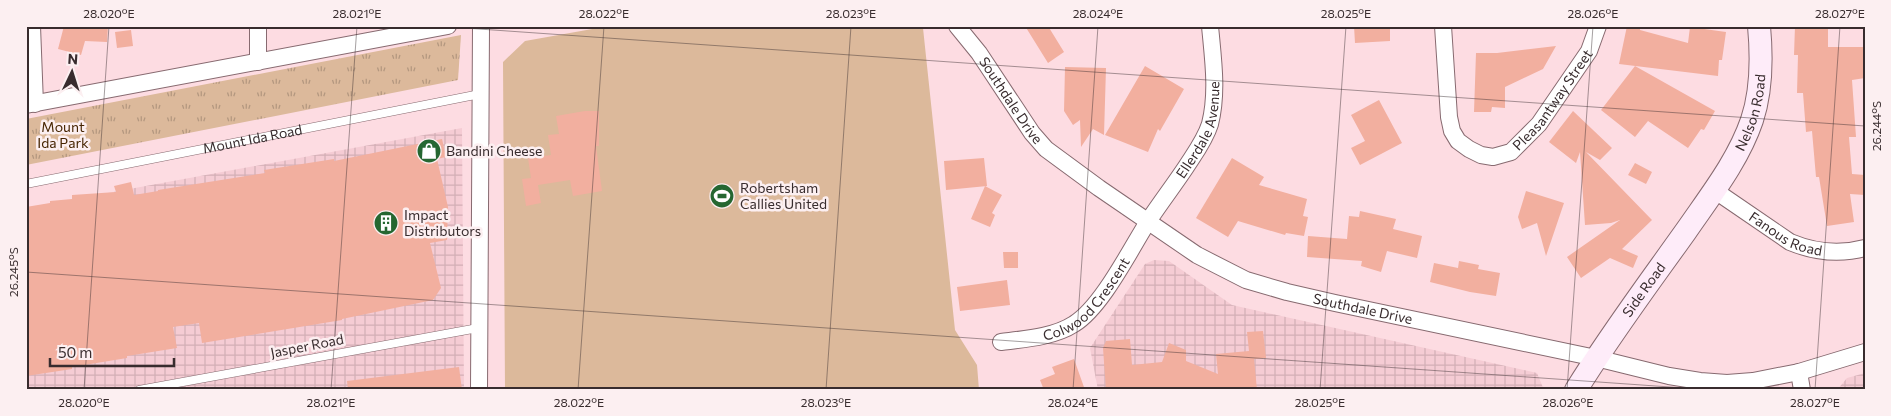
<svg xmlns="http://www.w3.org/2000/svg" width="1891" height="416" font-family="Commissioner,sans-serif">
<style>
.industrial{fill:url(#industrial-grid)}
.green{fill:#dcb99b}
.park{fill:url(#park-tufts)}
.building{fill:#f2af9f}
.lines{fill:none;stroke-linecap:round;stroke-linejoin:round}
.lane-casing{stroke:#876a70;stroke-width:9}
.street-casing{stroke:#876a70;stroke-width:18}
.secondary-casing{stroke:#876a70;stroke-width:24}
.lane{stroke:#fff;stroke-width:8}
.street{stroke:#fff;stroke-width:16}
.secondary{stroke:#feecf9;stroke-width:22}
.ticks{fill:none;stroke:#382c2e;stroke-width:1;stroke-opacity:0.45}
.labels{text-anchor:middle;stroke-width:5;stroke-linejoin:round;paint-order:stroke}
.street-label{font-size:14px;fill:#382c2e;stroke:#fceff1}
.park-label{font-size:14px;fill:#462502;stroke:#fceff1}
.poi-label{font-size:14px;fill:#382c2e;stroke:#fceff1;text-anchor:start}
.neatline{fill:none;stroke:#382c2e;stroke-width:2}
.ticks-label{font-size:12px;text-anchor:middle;fill:#382c2e}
</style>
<defs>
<pattern id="industrial-grid" width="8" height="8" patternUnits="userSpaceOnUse" patternTransform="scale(1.25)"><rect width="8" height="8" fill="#f5ccd4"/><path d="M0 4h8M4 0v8" fill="none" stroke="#d3afb6"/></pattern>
<pattern id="park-tufts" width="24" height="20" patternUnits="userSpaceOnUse" patternTransform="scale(1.25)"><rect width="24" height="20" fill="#dcb99b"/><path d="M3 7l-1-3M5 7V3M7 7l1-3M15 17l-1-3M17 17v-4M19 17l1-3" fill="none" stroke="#b3977f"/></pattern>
</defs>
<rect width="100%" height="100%" fill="#fddce2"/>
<path class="industrial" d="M462 128 464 390H26V208Z
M1154 260 1169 261 1232 305 1537 373 1544 390H1098L1090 348 1145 264Z
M1865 373V390H1837L1847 378Z"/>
<path class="green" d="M609 26H919L923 28 955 330 977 365 979 390H505L503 62 525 41Z"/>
<path class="park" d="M461 35 458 80 26 165V119Z"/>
<path class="building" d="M64 26H108L107 42 85 41 81 55 58 49Z
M1025 26H1048L1064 52 1048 63Z
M1354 26H1380V29L1390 28V41L1355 43Z
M1627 26H1640V30L1688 43 1690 27 1726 32 1722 60H1719L1718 76 1619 64Z
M1795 26H1828V47H1865V78L1852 80 1856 137H1849L1852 174 1865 175V195L1850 194 1854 222 1827 226 1819 177H1816L1812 131 1806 132 1803 93H1797L1798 55H1794Z
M131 30 133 46 117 48 115 32Z
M1556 46 1543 69 1505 87V108L1492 107 1491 112H1474L1476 53H1497Z
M1145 66 1184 89 1160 131 1158 129 1148 152 1105 135Z
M1635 66 1715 111 1704 130 1701 129 1688 148 1648 121 1635 137 1601 110Z
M1065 67 1106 68 1104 135 1093 129 1081 147 1080 120 1073 125 1064 111Z
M1379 100 1402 143 1360 165 1351 148 1365 141 1351 115Z
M585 111H599V146H596L602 191 573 196 570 180 538 185 541 203 526 206 522 179 531 178 528 158 551 155 548 135 559 134 556 116Z
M1573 111 1612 148 1600 160 1586 152 1652 220 1622 249 1638 256 1633 268 1610 258 1581 278 1567 257 1620 220 1611 223 1585 225 1580 152 1576 163 1549 142Z
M442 139 446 157 437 159 448 207 447 240 430 243 441 288 433 300 342 319V320L202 343 199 323 173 327 177 348 127 356V358L72 367V369L26 376V207L50 203V201L72 199V195L116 192 114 186 131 182 134 195 158 191V190L265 173 264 170 334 159V161Z
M984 158 987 186 946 190 944 161Z
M1232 158 1264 177 1259 185 1307 199 1303 216 1308 217 1304 236 1286 233 1285 235 1238 221 1228 237 1196 218Z
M1635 163 1652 172 1646 184 1628 175Z
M985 186 1002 195 992 213 995 215 990 227 971 219Z
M1526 191 1564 203 1546 256 1537 223 1522 229 1518 217Z
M1360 211 1396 219 1393 229 1422 236 1417 258 1387 251 1381 272 1361 266 1362 261 1307 257 1308 236 1347 239 1349 216 1359 217Z
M1003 252H1018V268H1004Z
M1459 261 1479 265 1478 269 1500 273 1496 296 1470 292 1430 282 1434 263 1458 268Z
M1007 280 1010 305 960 311 957 287Z
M1263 331 1266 358 1254 359 1257 390H1106L1103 348 1106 341 1130 339 1132 365 1162 362 1169 343 1186 350V361L1218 374 1216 354 1249 351 1247 332Z
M1074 359 1085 390H1044L1040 380 1055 374 1052 367Z
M459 367 462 390H348L347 381Z"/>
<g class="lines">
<defs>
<g id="lane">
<path id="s1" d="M26 184 480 94"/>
<path d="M139 390 478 328"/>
</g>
<g id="street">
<path d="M32 26 35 104"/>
<path id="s2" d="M957 26 979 53 1032 133 1046 149 1099 188 1197 255 1246 280 1287 292 1335 303 1596 358 1669 376 1700 381 1727 383 1753 381 1799 372 1865 352"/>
<path id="s3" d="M1443 26 1449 117 1452 131 1458 141 1469 149 1481 155 1493 157 1511 152 1539 124 1589 51 1598 26"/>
<path d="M258 62V26"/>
<path d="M26 105 448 26"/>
<path id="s4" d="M1714 190 1790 242C1814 252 1839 255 1865 248"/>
<path id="s5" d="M1001 342C1025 339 1054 337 1074 324 1102 307 1131 248 1149 220 1161 202 1174 185 1186 167 1195 153 1205 140 1210 124 1218 92 1213 59 1210 26"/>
<path d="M1799 372 1802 390"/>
<path d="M479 390 481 26"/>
</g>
<g id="secondary">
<path id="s6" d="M1576 390C1610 335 1649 283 1686 231 1710 196 1738 161 1752 120 1762 90 1762 58 1759 26"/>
</g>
</defs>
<use href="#lane" class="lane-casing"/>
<use href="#street" class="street-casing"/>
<use href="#secondary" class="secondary-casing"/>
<use href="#lane" class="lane"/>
<use href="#street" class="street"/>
<use href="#secondary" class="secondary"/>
</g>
<path class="ticks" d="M436 26 1865 126M26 272 1713 390M84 390 109 26M331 390 357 26M578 390 604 26M826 390 851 26M1073 390 1098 26M1320 390 1346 26M1567 390 1593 26M1815 390 1840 26"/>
<defs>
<symbol id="shop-disc" viewBox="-11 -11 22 22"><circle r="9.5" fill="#256731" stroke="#fceff1"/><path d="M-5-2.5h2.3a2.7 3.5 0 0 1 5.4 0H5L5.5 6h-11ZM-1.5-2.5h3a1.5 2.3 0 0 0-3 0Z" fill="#fff"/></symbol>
<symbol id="stadium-disc" viewBox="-11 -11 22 22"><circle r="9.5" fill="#256731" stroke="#fceff1"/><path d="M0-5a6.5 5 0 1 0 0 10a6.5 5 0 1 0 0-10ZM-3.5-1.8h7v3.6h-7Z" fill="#fff"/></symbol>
<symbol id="building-disc" viewBox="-11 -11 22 22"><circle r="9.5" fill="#256731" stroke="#fceff1"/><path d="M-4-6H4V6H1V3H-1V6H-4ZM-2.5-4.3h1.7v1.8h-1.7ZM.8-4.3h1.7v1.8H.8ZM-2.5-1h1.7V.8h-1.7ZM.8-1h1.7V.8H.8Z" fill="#fff"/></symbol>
</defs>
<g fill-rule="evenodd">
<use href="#shop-disc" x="415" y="137" width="28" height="28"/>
<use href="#stadium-disc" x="708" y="182" width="28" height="28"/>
<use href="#building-disc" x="372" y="209" width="28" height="28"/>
</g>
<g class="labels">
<g class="street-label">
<text dy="5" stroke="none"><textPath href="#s3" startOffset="242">Pleasantway Street</textPath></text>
<text dy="5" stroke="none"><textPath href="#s2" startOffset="92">Southdale Drive</textPath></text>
<text dy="5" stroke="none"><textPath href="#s6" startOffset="330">Nelson Road</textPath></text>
<text dy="5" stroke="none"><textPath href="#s5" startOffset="310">Ellerdale Avenue</textPath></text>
<text dy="5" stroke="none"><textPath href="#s1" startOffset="231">Mount Ida Road</textPath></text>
<text dy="5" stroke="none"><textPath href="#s4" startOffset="85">Fanous Road</textPath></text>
<text dy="5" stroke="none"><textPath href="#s6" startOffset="121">Side Road</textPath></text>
<text dy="5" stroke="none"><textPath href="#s5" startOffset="101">Colwood Crescent</textPath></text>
<text dy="5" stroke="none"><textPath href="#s2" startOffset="512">Southdale Drive</textPath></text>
<text transform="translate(307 346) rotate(-11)" y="5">Jasper Road</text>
</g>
<g class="park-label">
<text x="63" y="132">Mount<tspan x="63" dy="16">Ida Park</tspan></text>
</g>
<g class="poi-label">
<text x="446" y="156">Bandini Cheese</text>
<text x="740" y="193">Robertsham<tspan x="740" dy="16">Callies United</tspan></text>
<text x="404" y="220">Impact<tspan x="404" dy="16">Distributors</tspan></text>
</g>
</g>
<rect width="1891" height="416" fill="none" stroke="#fceff1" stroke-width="55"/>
<g transform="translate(72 72) rotate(4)" stroke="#fceff1" stroke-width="4" paint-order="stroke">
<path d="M0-4L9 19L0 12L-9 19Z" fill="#382c2e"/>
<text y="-8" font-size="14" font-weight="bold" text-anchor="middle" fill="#382c2e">N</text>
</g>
<path d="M50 358v8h124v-8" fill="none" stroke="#382c2e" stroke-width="2.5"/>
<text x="58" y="358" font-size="15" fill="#382c2e" stroke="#fceff1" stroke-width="4" paint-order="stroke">50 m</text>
<rect x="28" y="28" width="1836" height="360" class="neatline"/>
<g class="ticks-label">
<text x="109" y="18">28.020°E</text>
<text x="357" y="18">28.021°E</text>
<text x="604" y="18">28.022°E</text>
<text x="851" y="18">28.023°E</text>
<text x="1098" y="18">28.024°E</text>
<text x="1346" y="18">28.025°E</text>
<text x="1593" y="18">28.026°E</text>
<text x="1840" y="18">28.027°E</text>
<text transform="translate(1877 126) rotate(-90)" y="4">26.244°S</text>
<text transform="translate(14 272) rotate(-90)" y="4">26.245°S</text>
<text x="84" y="407">28.020°E</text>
<text x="331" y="407">28.021°E</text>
<text x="579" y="407">28.022°E</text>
<text x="826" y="407">28.023°E</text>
<text x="1073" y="407">28.024°E</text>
<text x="1320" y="407">28.025°E</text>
<text x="1568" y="407">28.026°E</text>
<text x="1815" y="407">28.027°E</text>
</g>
</svg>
